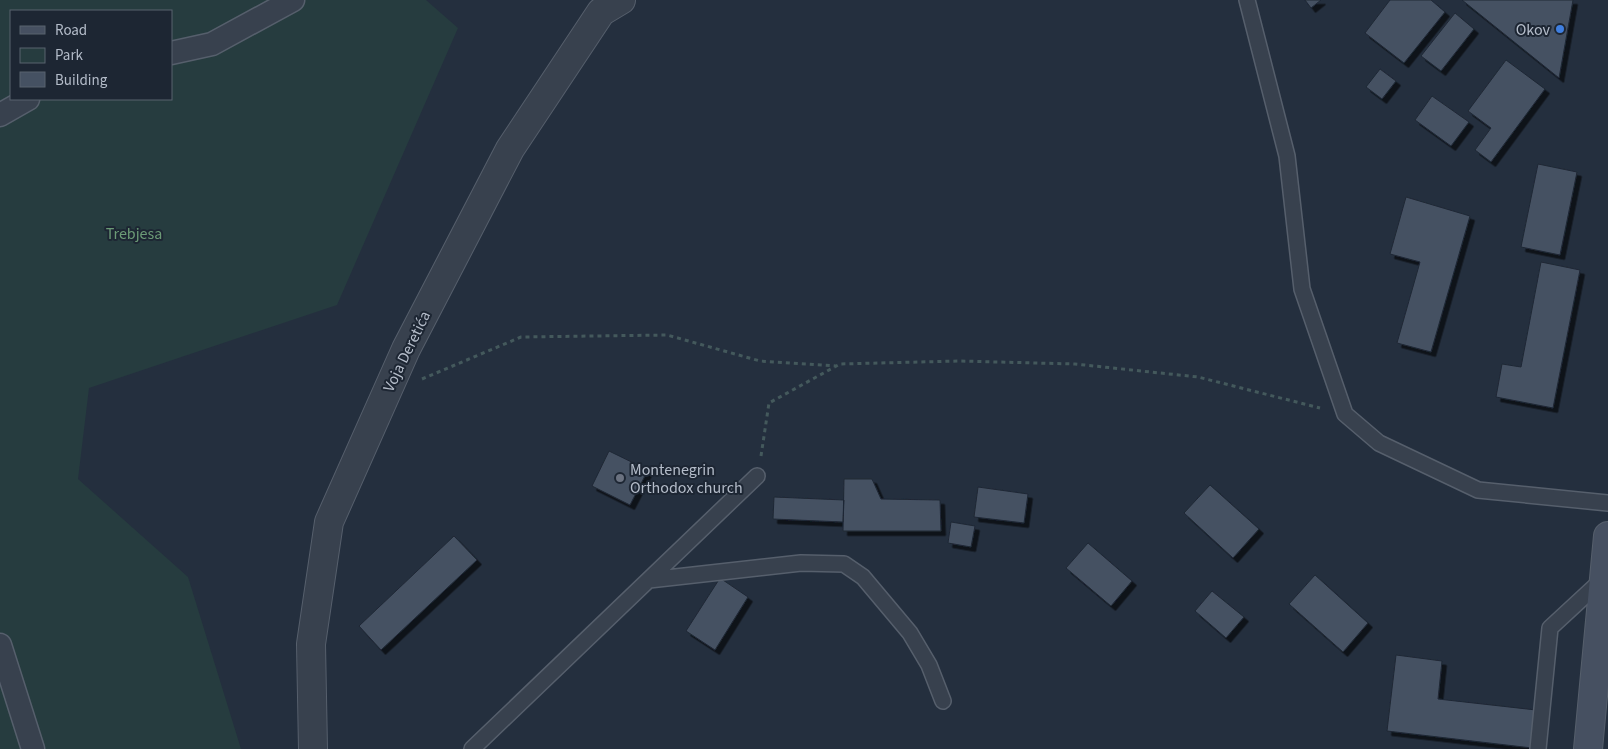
<svg xmlns="http://www.w3.org/2000/svg" width="1608" height="749" font-family="'Source Sans 3',sans-serif">
<style>
.green{fill:#263c3f;fill-rule:evenodd}
.building{fill:#455162;stroke:#1f2835;filter:url(#shadow)}
.lines{fill:none;stroke-linecap:round;stroke-linejoin:round}
.service-casing{stroke:#565f6c;stroke-width:18}
.pedestrian-casing{stroke:#565f6c;stroke-width:25}
.minor-casing{stroke:#565f6c;stroke-width:30}
.secondary-casing{stroke:#565f6c;stroke-width:30}
.path{stroke:#44595c;stroke-width:3;stroke-dasharray:4 4;stroke-linecap:butt}
.service{stroke:#38414e;stroke-width:15}
.pedestrian{stroke:#38414e;stroke-width:22}
.minor{stroke:#38414e;stroke-width:28}
.secondary{stroke:#465061;stroke-width:28}
.shop-dot{fill:#3f7fe0;stroke:#1d2633;stroke-width:2}
.worship-dot{fill:#6b7280;stroke:#1d2633;stroke-width:2}
.labels{text-anchor:middle;stroke-width:4;stroke-linejoin:round;paint-order:stroke}
.poi-label{font-size:16px;fill:#b4bcc9;stroke:#1d2633;text-anchor:end}
.park-label{font-size:16px;fill:#6b9a76;stroke:#1d2633}
.street-label{font-size:16px;fill:#b4bcc9;stroke:#1d2633}
</style>
<defs>
<filter id="shadow"><feDropShadow dx="4.5" dy="4.5" stdDeviation="0" flood-color="#0009"/></filter>
</defs>
<rect width="100%" height="100%" fill="#242f3e"/>
<path class="green" d="M0 0H426L458 28 337 305 89 388 78 479 188 577 241 749H0ZM11 11H171V99H11Z"/>
<path class="building" d="M1305 0H1321L1311 8Z
M1390 0H1431L1445 12 1404 63 1365 33Z
M1462 0H1573L1559 78Z
M1455 13 1474 29 1441 71 1421 56Z
M1506 60 1545 89 1491 162 1475 150 1491 128 1468 111Z
M1380 69 1396 81 1382 99 1366 87Z
M1432 96 1469 122 1451 146 1415 120Z
M1538 164 1577 172 1560 255 1521 247Z
M1406 197 1470 216 1431 352 1397 343 1420 262 1390 254Z
M1541 262 1580 270 1553 408 1496 397 1502 364 1521 367Z
M609 451 648 470 630 505 592 486Z
M844 479H872L881 499 940 500 941 531H843Z
M1210 485 1259 529 1233 558 1184 513Z
M978 487 1028 494 1024 523 974 517Z
M774 497 844 500 843 522 773 519Z
M951 522 975 526 971 547 948 543Z
M454 536 477 560 381 650 359 626Z
M1088 543 1132 581 1111 606 1066 568Z
M1315 575 1368 623 1343 652 1289 604Z
M720 578 748 597 715 650 686 631Z
M1212 591 1244 617 1226 638 1195 611Z
M1396 655 1442 661 1438 699 1536 710 1532 748 1387 731Z"/>
<g class="lines">
<defs>
<path id="service" d="M1247 0 1287 156 1302 289 1345 414 1379 443 1478 490 1608 503
M649 580 801 563 844 564 863 577 910 633 929 665 943 701
M472 749 757 476
M1538 749 1550 628 1603 579"/>
<path id="pedestrian" d="M171 53 212 44 293 0
M0 115 28 99
M0 645 33 749"/>
<path id="minor" d="M313 749 311 644 329 522 406 349 510 149 601 12 621 0"/>
<path id="secondary" d="M1588 749 1608 536"/>
</defs>
<use href="#service" class="service-casing"/>
<use href="#pedestrian" class="pedestrian-casing"/>
<use href="#minor" class="minor-casing"/>
<use href="#secondary" class="secondary-casing"/>
<path class="path" d="M422 379 521 337 667 335 760 361 836 366
M761 456 769 403 840 364 959 361 1075 364 1198 377 1320 408"/>
<use href="#service" class="service"/>
<use href="#pedestrian" class="pedestrian"/>
<use href="#minor" class="minor"/>
<use href="#secondary" class="secondary"/>
</g>
<circle class="shop-dot" cx="1560" cy="29" r="5"/>
<circle class="worship-dot" cx="620" cy="478" r="5"/>
<g class="labels">
<g class="poi-label">
<text x="1550" y="35">Okov</text>
<text x="630" y="475" text-anchor="start">Montenegrin<tspan x="630" dy="18">Orthodox church</tspan></text>
</g>
<g class="park-label">
<text x="134" y="239">Trebjesa</text>
</g>
<g class="street-label">
<text transform="translate(406 351) rotate(-64)" y="6">Voja Deretića</text>
</g>
</g>
<rect x="10" y="10" width="162" height="90" fill="#1d2633" stroke="#59626f"/>
<rect x="20" y="26" width="25" height="8" fill="#465061" stroke="#59626f"/>
<text x="55" y="35" font-size="15" fill="#b4bcc9">Road</text>
<rect x="20" y="48" width="25" height="15" fill="#263c3f" stroke="#59626f"/>
<text x="55" y="60" font-size="15" fill="#b4bcc9">Park</text>
<rect x="20" y="72" width="25" height="15" fill="#455162" stroke="#59626f"/>
<text x="55" y="85" font-size="15" fill="#b4bcc9">Building</text>
</svg>
